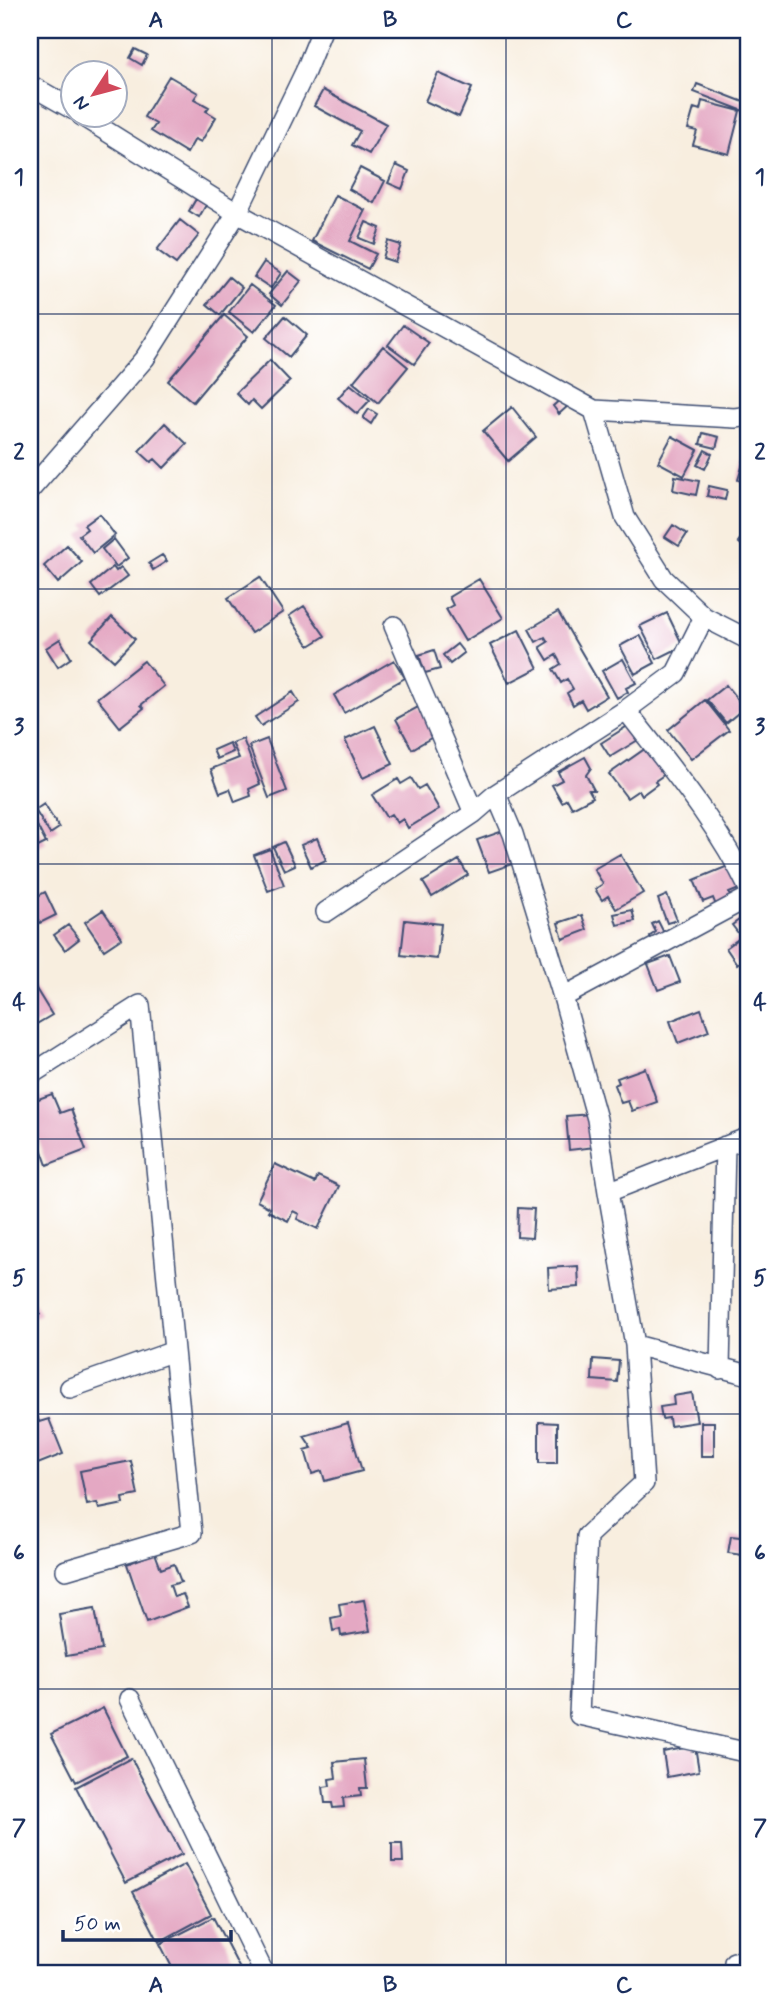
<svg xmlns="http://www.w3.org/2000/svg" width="779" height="2003" font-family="Mynerve,sans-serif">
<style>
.building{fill:#e4a8c3}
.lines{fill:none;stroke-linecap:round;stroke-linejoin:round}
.street-casing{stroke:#3c4c71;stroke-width:22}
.street{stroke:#fff;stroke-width:19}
.grid{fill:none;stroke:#1b2f5e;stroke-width:2;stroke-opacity:0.55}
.neatline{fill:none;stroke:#1b2f5e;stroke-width:2.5}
.grid-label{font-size:23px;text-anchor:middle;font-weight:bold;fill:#1b2f5e}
</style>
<rect width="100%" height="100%" fill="#fff"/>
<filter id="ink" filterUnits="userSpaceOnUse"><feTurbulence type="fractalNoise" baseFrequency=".0143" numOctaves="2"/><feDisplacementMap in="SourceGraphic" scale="14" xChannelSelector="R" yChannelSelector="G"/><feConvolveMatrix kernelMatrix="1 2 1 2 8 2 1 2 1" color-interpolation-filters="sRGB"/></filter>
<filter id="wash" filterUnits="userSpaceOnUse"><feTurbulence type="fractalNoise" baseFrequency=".00686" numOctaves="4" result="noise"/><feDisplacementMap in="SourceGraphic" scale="28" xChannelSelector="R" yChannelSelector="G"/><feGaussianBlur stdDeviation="1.57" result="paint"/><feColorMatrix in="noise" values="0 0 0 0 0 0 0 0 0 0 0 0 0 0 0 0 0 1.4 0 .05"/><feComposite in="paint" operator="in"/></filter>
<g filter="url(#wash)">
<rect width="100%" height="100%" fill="#f8eedf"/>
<g id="blocks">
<path class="building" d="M135 49 147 55 142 65 130 58Z
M438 73 472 88 459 117 425 101Z
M169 76 198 93 194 99 209 107 206 111 216 117 201 142 195 139 187 153 151 131 156 124 144 117Z
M697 84 749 104V113L694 92Z
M323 90 386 124 369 154 352 145 360 131 314 106Z
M702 101 740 111 729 154 693 145 697 131 688 129 694 108 700 110Z
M396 165 409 171 402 189 388 183Z
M360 168 385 181 374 203 349 189Z
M335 195 365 210 350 241 376 254 368 269 312 241Z
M196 199 206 205 199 217 189 211Z
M180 220 199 235 176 264 157 250Z
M366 222 380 228 374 244 359 238Z
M388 241 401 245 395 262 383 258Z
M264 262 281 273 271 288 254 277Z
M288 271 301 281 282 305 269 294Z
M229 277 242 288 220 315 207 304Z
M250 285 276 305 254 332 229 312Z
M224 315 248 336 193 402 168 381Z
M285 316 307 335 289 357 266 338Z
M403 325 429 343 414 364 388 345Z
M383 346 408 367 378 403 353 382Z
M270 360 290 381 261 409 252 400 248 405 236 393Z
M350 384 370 400 357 414 338 398Z
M562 398 569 405 559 414 553 406Z
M512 407 536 437 508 461 483 431Z
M369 409 377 414 371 424 363 418Z
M165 423 187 444 164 468 155 459 151 462 139 451Z
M703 433 719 437 716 448 700 444Z
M672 436 698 450 684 476 658 462Z
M705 450 712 454 705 469 697 465Z
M747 451 749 452V484L738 480Z
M675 476 699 481 696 495 673 490Z
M709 486 727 490 725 500 707 496Z
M99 514 115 535 93 553 79 535 87 529 84 525Z
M673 525 687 534 679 546 665 537Z
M749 528V551L738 542Z
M114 539 128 558 116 567 102 549Z
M67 545 82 562 58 583 44 566Z
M162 555 167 561 153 570 149 563Z
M113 567 116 571 121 567 128 576 100 597 91 585Z
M260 577 283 612 251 633 228 598Z
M479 579 503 618 465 641 446 609 453 605 449 597Z
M304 606 325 636 309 646 289 616Z
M558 612 607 696 586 709 581 700 573 705 567 693 573 689 567 679 561 683 553 669 561 664 556 655 548 660 540 647 548 642 545 637 536 642 529 629Z
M667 613 683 646 657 659 640 626Z
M112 617 135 639 114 661 91 640Z
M519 630 538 668 509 683 490 645Z
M640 635 655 663 635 674 620 646Z
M60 639 71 658 58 667 46 648Z
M457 644 464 653 450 664 443 655Z
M434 650 440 669 425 673 419 655Z
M623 659 636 683 626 688 628 692 617 698 602 671Z
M394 660 405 678 344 713 334 695Z
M144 661 164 686 141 705 144 708 120 727 97 698Z
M726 685 744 708 726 723 707 700Z
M293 692 299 702 261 726 255 717Z
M705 700 729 730 691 759 668 730Z
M420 706 436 735 412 749 396 719Z
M634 722 643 737 610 757 601 743Z
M375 726 393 764 363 778 345 740Z
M243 739 260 784 249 789 251 796 235 802 230 789 220 793 211 769 239 758 232 743Z
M267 739 287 791 269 798 249 746Z
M229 743 233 752 217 759 213 750Z
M649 746 668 772 655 781 657 784 642 795 639 790 627 798 609 774Z
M585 757 591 768 586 775 594 790H589L593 797 572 808 567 799 562 802 552 785 562 780 558 772Z
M411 778 418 789 425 785 439 809 408 828 403 819 397 823 391 814 386 817 372 795 398 779 401 784Z
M44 804 59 828 50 834 35 810Z
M30 812 46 843 30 851Z
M503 831 515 863 489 872 477 840Z
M317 838 326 860 311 867 301 845Z
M284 842 295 865 284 870 273 847Z
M270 849 284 885 268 891 254 855Z
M620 854 643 893 616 909 608 896 602 900 595 889 603 884 594 869Z
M459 860 468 875 432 897 423 882Z
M728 866 739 889 729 893 732 901 717 908 713 898 703 902 694 880Z
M45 892 56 915 40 923 38 919 30 923V900Z
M667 895 677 920 667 923 658 899Z
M103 910 122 938 104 950 85 922Z
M632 910 635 921 617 925 614 914Z
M749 913V955L737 964 726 948 741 937 732 925Z
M582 915 587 930 563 939 558 923Z
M405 920 441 924 437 959 401 955Z
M658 921 665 935 653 941 650 936 656 932 652 924Z
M68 925 79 939 65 950 54 935Z
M670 956 680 982 658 990 648 964Z
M30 979 52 1015 33 1026 30 1020Z
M701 1009 709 1031 678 1043 670 1021Z
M645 1068 657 1102 632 1111 628 1101 621 1103 614 1085 619 1083 617 1078Z
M52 1094 60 1113 71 1109 86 1150 47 1165 30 1118V1102Z
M591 1114 595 1147 569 1150 566 1116Z
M275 1164 315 1183 318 1176 339 1186 318 1229 297 1219 299 1214 293 1211 288 1221 268 1211 270 1208 257 1201Z
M518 1208 534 1209 532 1238 517 1237Z
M578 1266 579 1287 549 1289 548 1268Z
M30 1295 40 1314 30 1319Z
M593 1359 619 1361 617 1382 592 1380Z
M692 1393 697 1422 670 1426 669 1418 662 1419 660 1407 674 1405 673 1396Z
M36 1413 39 1422 49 1419 63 1454 30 1467V1415Z
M539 1422 557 1423V1463H539Z
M701 1422H714V1456H701Z
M348 1423 362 1471 325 1481 322 1471 312 1474 305 1450 312 1448 304 1436Z
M131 1461 138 1495 123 1498 124 1504 99 1509 97 1503 87 1505 80 1471Z
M731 1536 749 1538V1556L728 1553Z
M155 1553 161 1569 174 1564 181 1582 170 1585 174 1597 183 1594 188 1607 147 1622 127 1564Z
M364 1600 370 1631 341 1636 340 1629 333 1631 331 1618 341 1616 339 1604Z
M95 1608 102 1650 66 1656 59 1614Z
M103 1708 127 1756 76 1782 51 1734Z
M695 1746 699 1771 667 1777 663 1752Z
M131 1758 182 1854 126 1883 76 1787Z
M364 1759 367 1788H360L361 1796 343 1798 344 1807 333 1808 332 1803H325L323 1787 330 1786 329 1779 336 1778 334 1762Z
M392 1843H402L403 1862H392Z
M185 1864 211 1914 159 1942 133 1892Z
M213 1917 242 1973H175L160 1944Z"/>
</g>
</g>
<g filter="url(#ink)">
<use href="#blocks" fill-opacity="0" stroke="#3c4c71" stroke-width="2"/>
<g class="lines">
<defs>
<path id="street" d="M30 85 74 110
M82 116 237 213 594 410 735 418 749 416
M594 410 625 517 664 579 704 617 749 640
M30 490 145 358 237 213 305 72 322 30
M394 626 474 813
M626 710C670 767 718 824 749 889
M496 794 513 834 563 997 597 1119 608 1192 635 1345 644 1483 587 1536 579 1715 749 1753
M326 912 474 813 496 794 626 710 676 673 704 617
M563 997 749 897
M30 1075 140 1005 192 1533 66 1570
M608 1192 749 1137
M635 1345 749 1375
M720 1369 725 1146
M70 1388 174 1351
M130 1699 264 1973
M734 1962 749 1959"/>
</defs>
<use href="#street" class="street-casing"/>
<use href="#street" class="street"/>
</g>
</g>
<path class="grid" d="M272 30V1973M506 30V1973M30 314H749M30 589H749M30 864H749M30 1139H749M30 1414H749M30 1689H749"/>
<rect width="779" height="2003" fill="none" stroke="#fff" stroke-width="77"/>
<g transform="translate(94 94) rotate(234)"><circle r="33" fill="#ffffff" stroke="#a4acbf" stroke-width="2"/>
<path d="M0-5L12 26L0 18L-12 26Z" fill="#d1495b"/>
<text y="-10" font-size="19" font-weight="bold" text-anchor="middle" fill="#1b2f5e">N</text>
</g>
<path d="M63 1930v10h168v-10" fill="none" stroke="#1b2f5e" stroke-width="3.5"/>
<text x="74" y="1930" font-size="21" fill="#1b2f5e" stroke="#ffffff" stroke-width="5" paint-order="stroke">50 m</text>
<rect x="38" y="38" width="702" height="1927" class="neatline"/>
<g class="grid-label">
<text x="156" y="27">A</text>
<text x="390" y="27">B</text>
<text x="624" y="27">C</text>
<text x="19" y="184">1</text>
<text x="760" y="184">1</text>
<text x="19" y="459">2</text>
<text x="760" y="459">2</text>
<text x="19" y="734">3</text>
<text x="760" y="734">3</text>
<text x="19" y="1009">4</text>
<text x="760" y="1009">4</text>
<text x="19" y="1285">5</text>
<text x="760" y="1285">5</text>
<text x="19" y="1560">6</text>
<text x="760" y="1560">6</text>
<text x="19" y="1835">7</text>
<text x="760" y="1835">7</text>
<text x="156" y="1992">A</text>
<text x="390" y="1992">B</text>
<text x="624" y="1992">C</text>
</g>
</svg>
